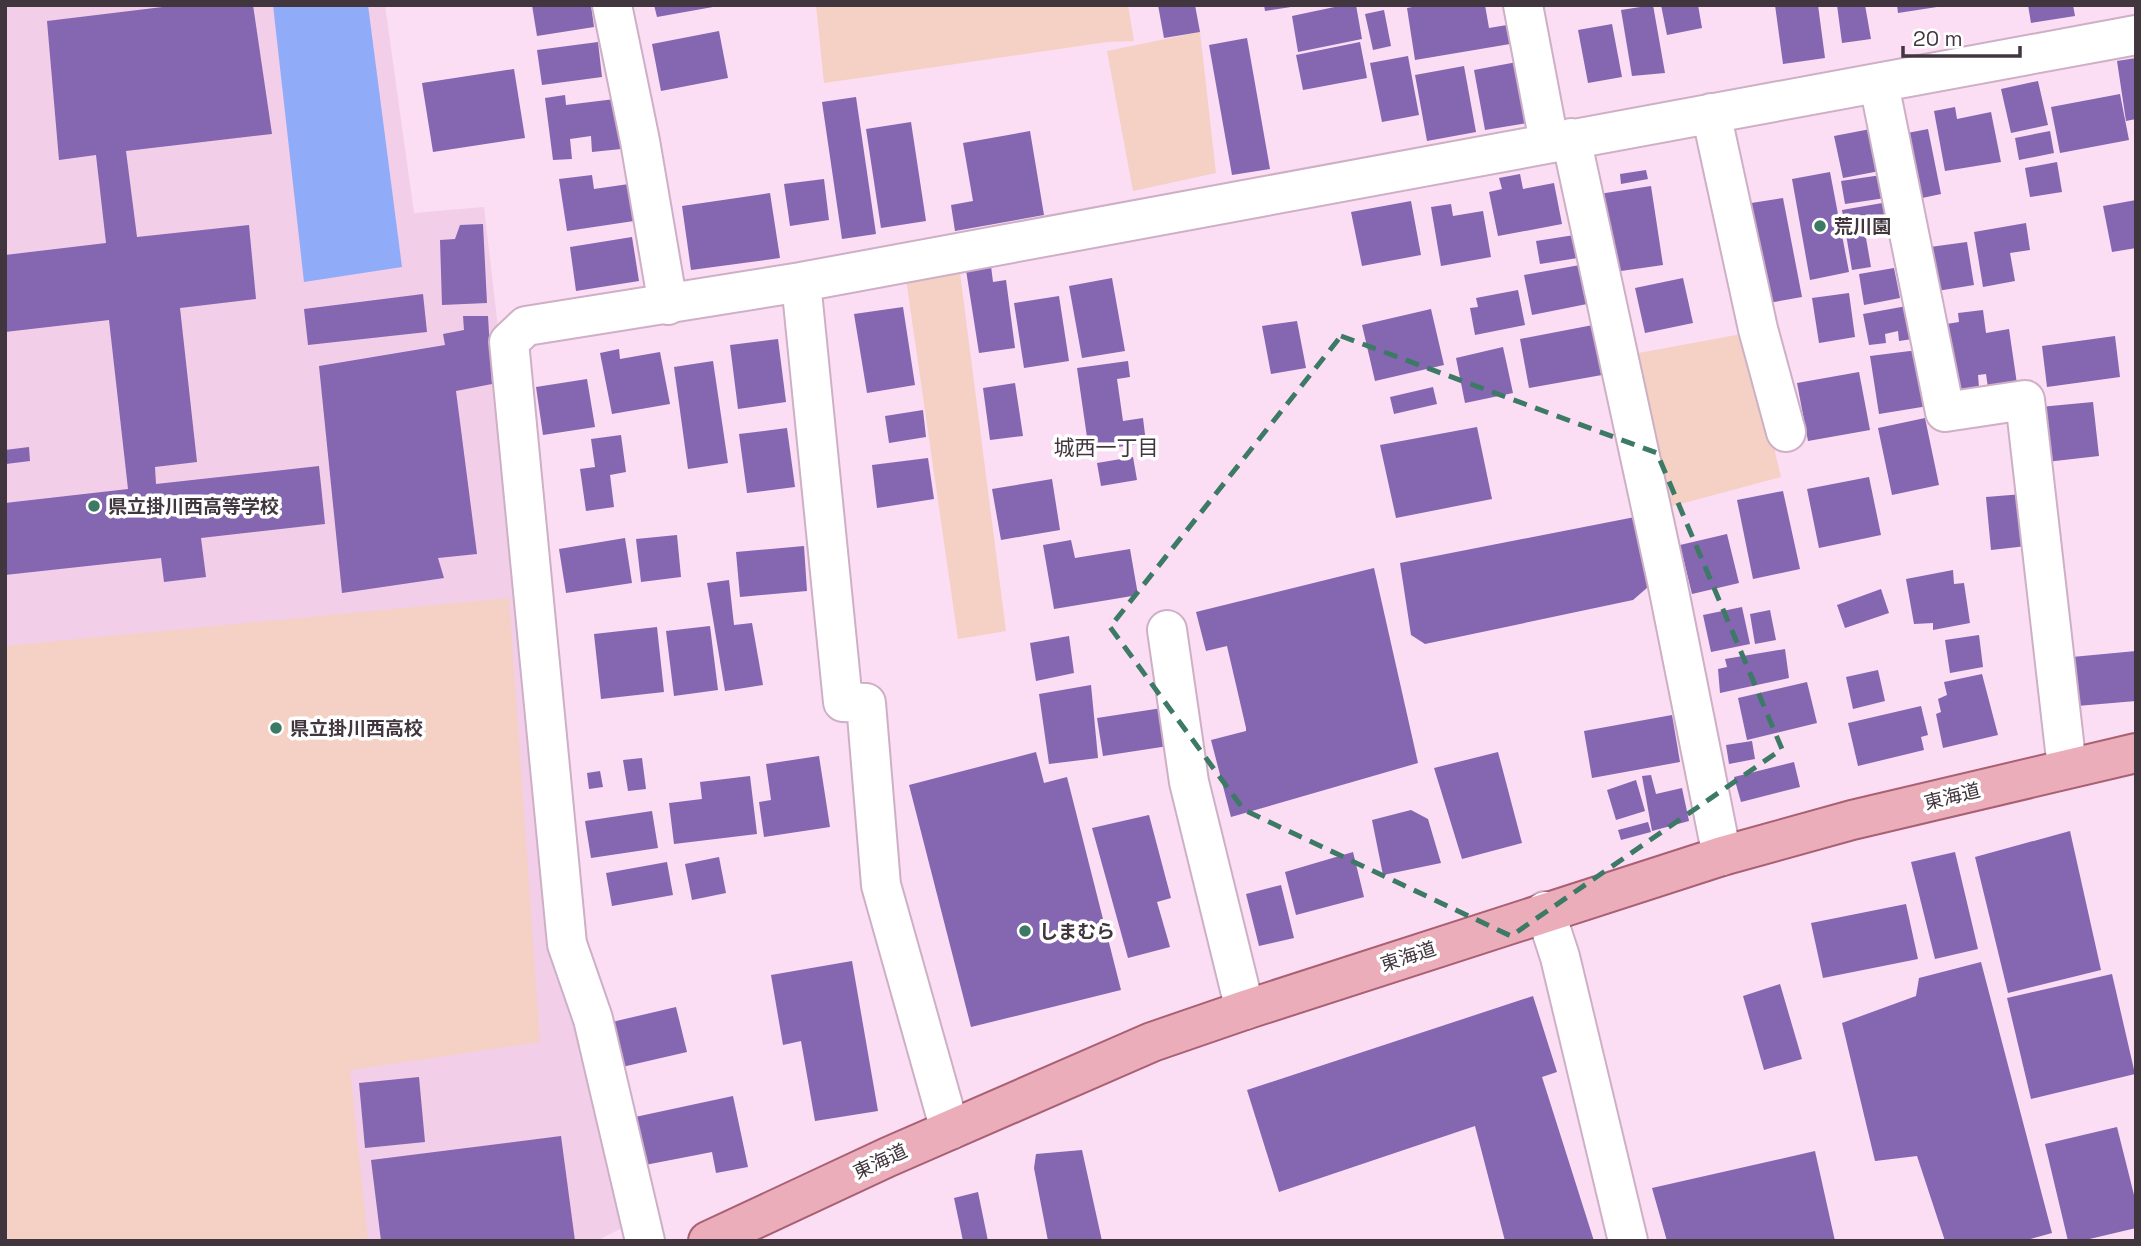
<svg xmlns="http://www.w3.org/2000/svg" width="2141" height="1246" font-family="'Space Grotesk','Noto Sans JP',sans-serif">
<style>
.built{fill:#f2cee9}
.green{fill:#f4d1c4}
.water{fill:#90acf9}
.building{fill:#8466b1}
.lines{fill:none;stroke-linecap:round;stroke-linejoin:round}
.minor-casing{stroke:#cdb0c6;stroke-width:42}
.major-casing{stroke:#a86072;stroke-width:42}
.minor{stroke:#fff;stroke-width:38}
.major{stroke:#ecadbb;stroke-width:38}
.marked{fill:none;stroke:#3d7a66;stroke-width:5;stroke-dasharray:14 9;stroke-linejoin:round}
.poi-dot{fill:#3d7a66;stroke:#fff;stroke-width:2.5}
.labels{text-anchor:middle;stroke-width:7;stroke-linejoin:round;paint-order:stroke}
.poi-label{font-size:19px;font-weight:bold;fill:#41353e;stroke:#fff;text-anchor:start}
.street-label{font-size:19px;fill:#41353e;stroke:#fff}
.neighbourhood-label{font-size:21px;fill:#41353e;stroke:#fff}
</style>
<rect width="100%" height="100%" fill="#fbddf4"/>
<path class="built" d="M5 5H385L414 213 484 207 498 328 533 591 628 1225 596 1241H5Z"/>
<path class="green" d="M816 5H1128L1134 41 1107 42 824 83Z
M1200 32 1216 173 1133 191 1107 51Z
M960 273 1006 631 958 639 906 279Z
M1747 333 1781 477 1669 507 1639 353Z
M509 598 540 1042 350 1070 368 1241H5V646Z"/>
<path class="water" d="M273 5H368L402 267 304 282Z"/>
<path class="building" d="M179 5H253L272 134 126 151 137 237 249 225 256 299 180 308 197 462 155 467 156 484 319 466 325 524 201 538 206 577 164 582 161 558 5 575V503L128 489 109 320 5 332V255L106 243 96 155 59 160 47 21Z
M532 5H591L594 27 537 36Z
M654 5H713V7L657 17Z
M1158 5H1195L1200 32 1164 38Z
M1264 5H1291V7L1265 11Z
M1344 5H1356L1362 39 1298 52 1292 16Z
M1423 5H1485L1489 28 1507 25 1510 44 1415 60 1407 8Z
M1653 5 1665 73 1632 76 1621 10Z
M1661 5H1698L1702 28 1667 35Z
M1775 5H1818L1825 58 1783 64Z
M1837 5H1865L1871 39 1842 43Z
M1897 5H1937V7L1898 13Z
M2028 5H2073L2075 16 2031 23Z
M1384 10 1391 46 1373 50 1365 14Z
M1612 24 1622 77 1588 83 1578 30Z
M719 31 728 78 661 91 652 44Z
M1247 38 1270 169 1232 175 1209 45Z
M598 42 602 77 542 85 537 50Z
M1360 42 1367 78 1303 90 1296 55Z
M1408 56 1419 115 1382 122 1370 63Z
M2136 58V119L2126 121 2117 61Z
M1517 62 1528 123 1485 130 1474 70Z
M1464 66 1476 132 1427 141 1415 75Z
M514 69 525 138 433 152 422 83Z
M2038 81 2048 125 2011 133 2001 89Z
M2120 94 2129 140 2060 153 2051 107Z
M565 95 566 105 615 99 621 149 592 152 591 136 570 139 572 159 553 160 545 98Z
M856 97 876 234 842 239 822 102Z
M1955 107 1957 119 1991 112 2001 162 1945 171 1934 111Z
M911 122 926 221 881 228 866 129Z
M1881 127 1890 169 1843 178 1834 136Z
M1928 129 1941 194 1908 201 1897 135Z
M1030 131 1044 215 955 231 951 205 973 201 963 143Z
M2050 131 2054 153 2019 160 2015 138Z
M2057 162 2062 192 2030 197 2025 168Z
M1646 170 1648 179 1621 184 1620 174Z
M1830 172 1849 272 1810 280 1792 179Z
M1520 174 1523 189 1554 183 1562 224 1498 236 1489 192 1502 189 1499 178Z
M1888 174 1892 197 1845 204 1841 181Z
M592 175 594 189 629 184 634 221 567 231 559 179Z
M824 179 829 220 790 226 784 184Z
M1651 186 1663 265 1614 272 1599 194Z
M770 193 780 258 691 270 682 206Z
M1783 198 1802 297 1763 304 1745 204Z
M2136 200V248L2112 252 2103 206Z
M1411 201 1421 255 1362 266 1351 212Z
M1888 202 1893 234 1866 238 1871 267 1852 270 1842 210Z
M1451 204 1453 216 1483 211 1491 257 1441 266 1431 207Z
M2026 223 2030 250 2010 253 2015 281 1983 287 1974 232Z
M483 224 487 303 442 305 440 240 455 239 460 225Z
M1581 234 1584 257 1540 264 1536 241Z
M632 237 639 281 576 291 570 247Z
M1967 242 1974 285 1937 291 1930 247Z
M1580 265 1587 304 1532 315 1524 275Z
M991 266 993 282 1006 280 1015 348 979 353 966 270Z
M1894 268 1900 298 1864 305 1859 274Z
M1112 278 1125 351 1082 358 1069 286Z
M1683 278 1693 323 1645 333 1635 288Z
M1518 290 1525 325 1475 335 1470 308 1478 307 1476 298Z
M1849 293 1855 337 1819 343 1812 298Z
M423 294 427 332 308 345 304 309Z
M1059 296 1069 361 1024 368 1014 303Z
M1912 305 1919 338 1899 341 1898 331 1885 334 1886 343 1869 345 1863 314Z
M903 307 915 385 867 393 854 314Z
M1431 309 1444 365 1375 381 1362 325Z
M1983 310 1986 333 2009 329 2017 384 1988 388 1986 374 1978 375 1979 387 1957 390 1934 326 1959 322 1958 313Z
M463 316H488L492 384 456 391 477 554 438 558 444 578 342 593 319 366 445 345 443 334 464 330Z
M1297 321 1306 368 1271 374 1262 326Z
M1593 325 1602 375 1529 388 1520 339Z
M2115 336 2120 377 2047 387 2042 346Z
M778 339 786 402 738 409 730 345Z
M1503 347 1513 393 1465 403 1456 358Z
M619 349 620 359 660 352 670 404 612 414 600 353Z
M1918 350 1928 406 1879 414 1870 356Z
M713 361 728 463 688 469 674 367Z
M1128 361 1130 377 1117 379 1123 421 1143 418 1146 443 1089 451 1077 368Z
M1859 372 1870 430 1808 441 1797 383Z
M587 379 595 427 543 435 536 387Z
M1015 383 1023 436 990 440 983 388Z
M1433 387 1437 404 1394 414 1390 397Z
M2093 402 2099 456 2046 462 2040 407Z
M923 410 926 437 889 443 885 416Z
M1925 418 1939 485 1892 495 1878 428Z
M1477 427 1492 499 1396 518 1380 445Z
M787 428 795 487 747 493 739 434Z
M621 435 626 472 610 475 614 507 586 511 580 469 595 467 591 439Z
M29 447 30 461 6 464 5 450Z
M1133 457 1137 480 1101 486 1097 463Z
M928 458 934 499 877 508 872 465Z
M1869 477 1881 535 1819 548 1807 489Z
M1052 479 1060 530 1001 540 992 489Z
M1783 491 1800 569 1753 579 1737 500Z
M2023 494 2027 546 1991 550 1986 497Z
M1635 517 1648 587 1633 600 1425 644 1411 635 1400 563Z
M1727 534 1739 583 1692 594 1680 545Z
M677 535 681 577 641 582 636 539Z
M625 538 632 583 566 593 559 549Z
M1071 540 1075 558 1130 549 1138 595 1054 609 1043 545Z
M804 546 807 591 740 597 736 552Z
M1374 568 1418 763 1231 817 1211 740 1246 731V728L1227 646 1206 651 1196 612Z
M1953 570 1954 584 1964 583 1970 623 1933 630V623L1914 624 1906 579Z
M729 580 734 625 752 623 763 685 725 691 707 583Z
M1881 589 1889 613 1845 628 1837 605Z
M1742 607 1750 644 1711 652 1703 615Z
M1770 610 1776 640 1755 644 1750 614Z
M710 626 718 690 674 696 666 631Z
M657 627 664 692 601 699 594 634Z
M1979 635 1983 667 1950 673 1945 640Z
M1069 636 1074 673 1036 681 1030 643Z
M1785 649 1789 678 1720 693 1718 669 1727 667 1725 659Z
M2136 651V701L2077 706 2072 657Z
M1878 670 1885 701 1853 709 1846 677Z
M1982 674 1998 735 1943 748 1936 714 1941 712 1938 699 1947 695 1944 682Z
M1807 682 1817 723 1747 740 1738 698Z
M1091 685 1098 758 1049 764 1039 694Z
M1921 706 1928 735 1921 737 1924 750 1858 766 1848 723Z
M1162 708 1168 746 1103 756 1097 718Z
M1672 715 1680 762 1592 778 1584 731Z
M1752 741 1755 759 1729 764 1726 745Z
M1036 752 1044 783 1067 777 1121 990 971 1027 909 785Z
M1498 752 1522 843 1462 859 1434 768Z
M819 756 830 827 764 837 759 802 771 800 766 764Z
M642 758 646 789 628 791 623 760Z
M1794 762 1800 787 1741 802 1734 777Z
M600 771 603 787 589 789 587 773Z
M1651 775 1656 794 1682 788 1689 821 1652 831 1642 776Z
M750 776 757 834 674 844 669 803 702 799 700 782Z
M1636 780 1645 811 1616 820 1607 790Z
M1411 810 1428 819 1441 863 1383 875 1372 820Z
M652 811 658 848 591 858 585 821Z
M1149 815 1171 898 1157 902 1170 947 1128 958 1092 828Z
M1648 822 1651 832 1621 840 1618 830Z
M2070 831 2101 970 2008 993 1975 857Z
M1353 852 1364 897 1296 915 1285 872Z
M1955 852 1978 949 1935 959 1911 862Z
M719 857 726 893 692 900 685 864Z
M667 862 673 895 612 906 606 873Z
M1281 885 1294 938 1259 946 1246 894Z
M1906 904 1918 959 1823 978 1811 923Z
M852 961 878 1111 815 1121 801 1041 783 1045 771 975Z
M1981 962 2052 1233 2023 1241H1945L1917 1156 1875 1161 1842 1023 1916 996 1919 978Z
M2112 974 2135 1074 2031 1099 2007 998Z
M1780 984 1802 1059 1764 1070 1743 996Z
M1533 996 1557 1072 1542 1077 1594 1241H1505L1475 1126 1279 1192 1247 1090Z
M676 1007 687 1052 622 1067 612 1022Z
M419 1077 425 1142 365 1148 359 1083Z
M733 1096 748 1167 716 1173 712 1152 645 1165 635 1117Z
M2117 1127 2136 1203V1228L2081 1241H2068L2045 1144Z
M561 1136 575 1241H381L371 1160Z
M1082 1150 1102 1241H1048L1034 1168 1036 1154Z
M1815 1151 1835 1241H1667L1652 1188Z
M978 1192 988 1241H963L954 1198Z"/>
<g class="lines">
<defs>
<path id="minor" d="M612 5 640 141 668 305
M1523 5 1549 142
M1879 84 1945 412 2025 400 2067 768
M1711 113 1758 329 1786 432
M1571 138 1667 581 1722 856
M801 282 843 702 866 703 881 885 950 1130
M1167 630 1189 782 1245 1010
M1545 911 1560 957 1628 1241
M645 1241 593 1019 567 944 509 342 526 326 801 282 2136 35"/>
<path id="major" d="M708 1241 888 1157 1152 1042 1245 1010 1722 856 1852 820 2136 753"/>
</defs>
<use href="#minor" class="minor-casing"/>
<use href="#major" class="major-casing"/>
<use href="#minor" class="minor"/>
<use href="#major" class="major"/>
</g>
<path class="marked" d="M1341 336 1657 453 1782 749 1511 936 1244 810 1110 627Z"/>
<g class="poi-dot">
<circle cx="1820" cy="226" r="7"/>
<circle cx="94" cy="506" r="7"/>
<circle cx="276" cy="728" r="7"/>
<circle cx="1025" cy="931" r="7"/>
</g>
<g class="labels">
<g class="poi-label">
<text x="1834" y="233">荒川園</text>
<text x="108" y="513">県立掛川西高等学校</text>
<text x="290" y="735">県立掛川西高校</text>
<text x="1039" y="938">しまむら</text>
</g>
<g class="street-label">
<text transform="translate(1952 796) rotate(-14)" y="7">東海道</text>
<text transform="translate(1408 956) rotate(-18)" y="7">東海道</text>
<text transform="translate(880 1161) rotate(-25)" y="7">東海道</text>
</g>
<g class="neighbourhood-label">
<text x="1106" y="455">城西一丁目</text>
</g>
</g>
<rect width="2141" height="1246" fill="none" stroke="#41353e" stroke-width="14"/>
<path d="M1903 46v10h117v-10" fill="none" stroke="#41353e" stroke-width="3.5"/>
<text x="1913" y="46" font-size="21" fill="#41353e" stroke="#ffffff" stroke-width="5" paint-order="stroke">20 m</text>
</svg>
